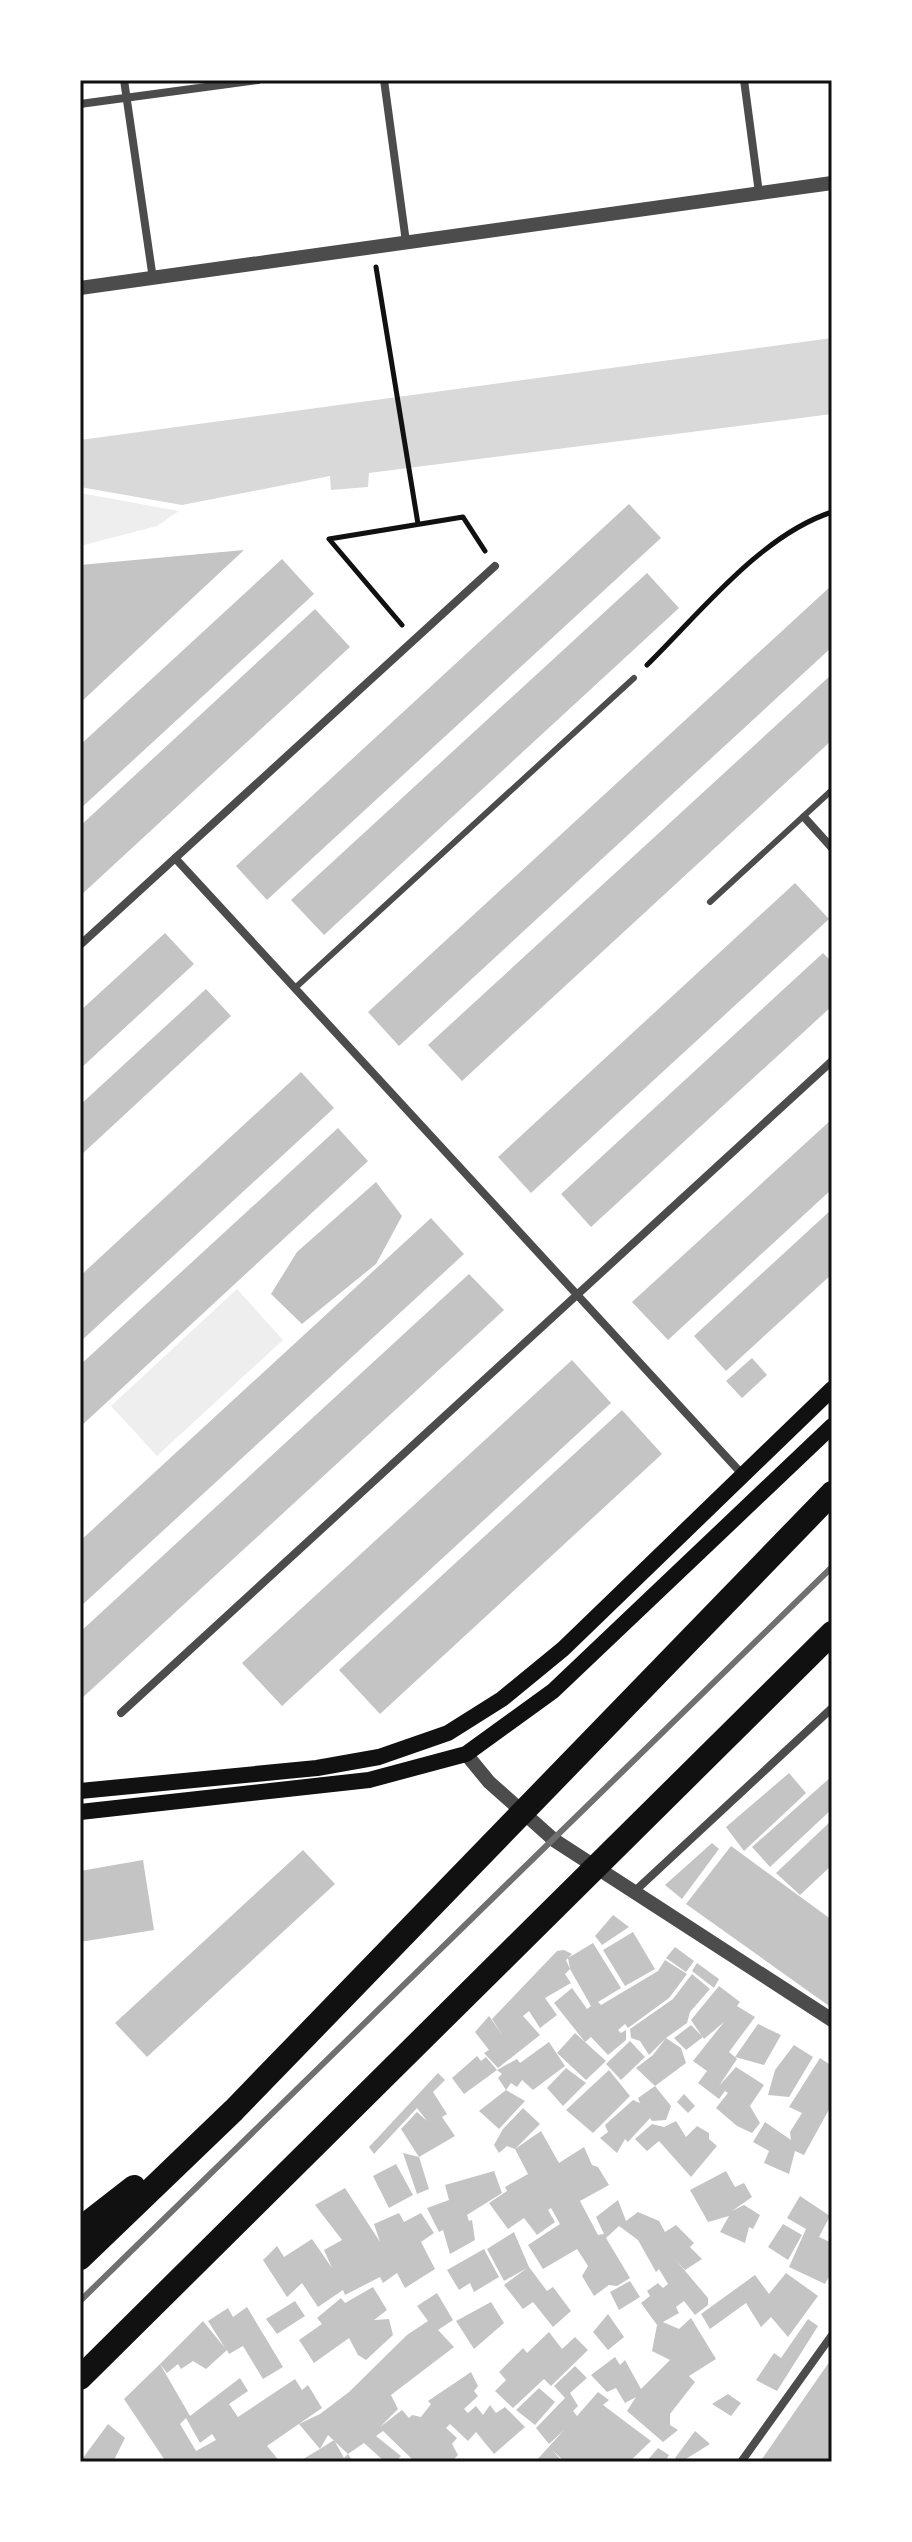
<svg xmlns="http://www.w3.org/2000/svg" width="912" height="2542" font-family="Lato,sans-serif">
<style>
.green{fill:#eee}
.water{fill:#d9d9d9}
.building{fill:#c4c4c4;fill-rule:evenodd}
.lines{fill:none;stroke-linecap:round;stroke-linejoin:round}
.path{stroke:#111;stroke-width:5}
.service{stroke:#4c4c4c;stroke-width:6}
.minor{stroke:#4c4c4c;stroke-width:8}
.tertiary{stroke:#4c4c4c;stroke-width:14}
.secondary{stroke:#111;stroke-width:16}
.motorway{stroke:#111;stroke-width:24}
.rail{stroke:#707070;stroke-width:6}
.neatline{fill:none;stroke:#111;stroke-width:3}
</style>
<rect width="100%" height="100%" fill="#fff"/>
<path class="green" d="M80 493 179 511 157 526 80 546Z
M237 1289 283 1340 157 1456 111 1406Z"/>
<path class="water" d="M832 338V414L369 473 368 487 331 490 330 476 182 505 80 487V440Z"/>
<path class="building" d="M629 504 661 538 267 900 236 866Z
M244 550 80 703V565Z
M282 559 314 594 80 809V745Z
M647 573 679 608 324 935 291 900Z
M832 585V647L399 1046 368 1012Z
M315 609 350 647 80 896V826Z
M832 674V740L462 1081 428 1045Z
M795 883 829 919 531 1193 498 1157Z
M165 933 194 964 80 1069V1011Z
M823 953 832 962V1006L591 1227 561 1194Z
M206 989 231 1016 80 1156V1105Z
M301 1072 334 1108 80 1342V1276Z
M832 1119V1189L668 1340 632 1302Z
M338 1128 368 1161 80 1427V1365Z
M376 1182 402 1216 376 1264 302 1324 271 1294 297 1252Z
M832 1209V1274L726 1371 694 1336Z
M431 1218 464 1254 80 1607V1541Z
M469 1274 504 1310 80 1700V1632Z
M752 1358 767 1375 742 1398 726 1381Z
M572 1360 611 1403 282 1706 242 1663Z
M622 1410 662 1454 380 1714 339 1670Z
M789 1773 806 1793 744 1851 726 1827Z
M832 1776V1809L770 1867 752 1847Z
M832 1820V1865L800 1895 776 1873Z
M712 1843 719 1849 682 1899 665 1885Z
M731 1846 832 1920V2008L686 1904Z
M303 1850 335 1884 147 2057 115 2023Z
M143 1860 154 1930 80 1942V1871Z
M613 1915 629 1927 602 1945 595 1936Z
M633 1932 655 1969 625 1986 603 1950Z
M593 1943 621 1988 598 2002 601 2005 658 1971 665 1960 687 1974 669 1998 628 2028 625 2024 618 2030 621 2033 626 2030V2040L608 2055 591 2037 585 2042 554 2003 572 1988 587 2009 591 2006 570 1969 568 1958Z
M675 1947 694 1961 686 1972 666 1958Z
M564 1950 572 1954 566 1960 570 1969 565 1974 571 1983 545 1998 557 2015 540 2028 529 2011 523 2016 540 2035 498 2068 484 2053 489 2050 475 2032 489 2016 503 2036 492 2019 557 1951Z
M697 1963 719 1979 714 1988 692 1971Z
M692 1974 710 1989 690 2012 687 2023 666 2038 681 2048 686 2063 655 2086 636 2068 653 2055 666 2038 649 2055 640 2041 631 2038 630 2029 673 1999Z
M719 1986 740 2002 737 2006 755 2017 729 2052 735 2057 758 2024 781 2035 764 2065 735 2057 737 2059 719 2086 736 2067 764 2085 750 2106 760 2123 752 2133 737 2126 716 2108 728 2093 725 2091 719 2099 698 2083 707 2071 693 2061 724 2022 704 2039 691 2020Z
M691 2025 703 2037 686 2050 674 2038Z
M575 2033 606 2061 586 2080 557 2053Z
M630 2041 645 2057 621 2080 606 2064Z
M549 2042 565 2066 533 2090 522 2080 517 2087 511 2083 506 2090 498 2078 502 2074 497 2070 517 2059 520 2063Z
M794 2045 813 2057 789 2097 768 2095 775 2070Z
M477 2056 481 2061 486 2057 497 2070 464 2094 452 2078Z
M820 2058 832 2066V2104L804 2155 795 2151 789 2174 764 2163 769 2151 753 2142 765 2122 791 2140 790 2132 802 2113 789 2107Z
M566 2068 586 2083 563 2106 547 2088Z
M609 2070 630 2096 593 2133 566 2110Z
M438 2073 445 2080 433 2092 447 2114 442 2117 455 2136 419 2157 429 2189 417 2194 403 2153 419 2157 401 2129 417 2112 427 2121 417 2108 374 2154 369 2147Z
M655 2086 671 2106 666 2120 652 2121 650 2118 628 2142 625 2139 617 2153 600 2138 608 2132 605 2125 633 2100 640 2103 638 2098Z
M506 2090 525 2101 499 2129 479 2111Z
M684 2094 695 2106 688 2113 677 2102Z
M523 2108 540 2124 515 2149 507 2146 499 2153 494 2145 503 2129Z
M676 2121 686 2137 697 2126 709 2133V2139L717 2146 691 2177 659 2141 647 2151 635 2139 652 2124 664 2127Z
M541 2131 559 2163 584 2147 592 2165 598 2167 609 2185 580 2201 598 2235 604 2234 596 2217 618 2200 626 2221 638 2212 659 2221 665 2232 676 2225 694 2243 690 2247 702 2259 685 2270 675 2259 708 2298V2305L695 2315 684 2301 676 2307 679 2313 663 2322 679 2329 691 2318 716 2359 689 2376 695 2382 670 2414V2425L678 2430 663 2442 627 2411 636 2397 625 2403 616 2388 607 2392 591 2375 615 2357 620 2365 625 2360 641 2389 670 2360 652 2351 657 2325 641 2303 650 2296 647 2291 658 2283 663 2288 668 2284 659 2269 656 2272 638 2240 619 2226 606 2238 630 2278 617 2286 609 2285 594 2296 582 2276 588 2266 577 2249 543 2269 528 2245 560 2224 551 2208 548 2210 555 2222 537 2235 524 2218 508 2229 489 2203 507 2191 505 2187 528 2174 515 2149Z
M396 2164 413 2195 389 2208 373 2176Z
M494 2171 502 2193 467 2215 469 2221 472 2220 475 2240 450 2254 443 2230 439 2232 427 2208 449 2200 445 2185Z
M726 2171 735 2187 744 2183 752 2197 732 2211 744 2205 760 2215 753 2229 749 2227 745 2243 720 2232 729 2216 708 2222 690 2190Z
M345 2188 380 2242 374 2224 399 2213 404 2222 421 2213 434 2233 421 2242 435 2269 405 2288 397 2273 383 2283 380 2277 345 2295 343 2290 318 2307 302 2283 287 2297 263 2260 277 2246 284 2257 312 2239 332 2268 324 2250 342 2240 315 2205Z
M800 2196 830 2216 819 2237 832 2243V2271L825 2284 789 2267 806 2229 787 2218Z
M783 2224 802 2235 788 2260 768 2247Z
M514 2232 529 2267 547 2291 553 2287 571 2311 553 2327 533 2302 523 2309 504 2285 527 2268 504 2281 487 2249Z
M484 2249 499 2277 474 2292 470 2283 459 2290 447 2270Z
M786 2273 818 2296 788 2337 771 2317 761 2327 746 2303 710 2329 701 2314 755 2275 769 2294Z
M630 2281 640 2297 619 2310 610 2292Z
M373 2287 387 2310 374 2320 389 2319 393 2335 366 2360 358 2355 349 2338 314 2363 299 2340 322 2324 317 2318 341 2298 345 2303Z
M437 2293 453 2320 438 2330 454 2347 391 2395 398 2409 380 2427 402 2410 409 2418 412 2415 421 2417 431 2404 428 2401 471 2372 478 2386 474 2391 478 2396 464 2409 468 2413 476 2406 483 2415 490 2405 496 2413 505 2407 525 2427 494 2454 476 2432 468 2441 450 2424 446 2428 457 2438 452 2444 458 2455 451 2462H415L383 2431 376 2436 401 2456 395 2462H385L364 2443 348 2454 330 2437 328 2435 320 2449 334 2440 344 2458 348 2454 353 2462H298L320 2449 299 2424 320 2414 349 2392 407 2335 428 2321 417 2306Z
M295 2301 305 2316 277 2334 266 2319Z
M491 2302 504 2323 474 2349 456 2321Z
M247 2307 283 2367 263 2379 243 2346 229 2354 227 2350 206 2369 193 2361 181 2369 178 2364 167 2373 160 2364 203 2321 225 2348 208 2321 228 2308 233 2317Z
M608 2314 624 2337 608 2350 593 2332Z
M808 2319 818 2326 777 2391 756 2380 774 2353 781 2358Z
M549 2332 562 2349 575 2337 588 2350 551 2386 544 2379 513 2408 495 2391 506 2380 499 2372 523 2348 527 2353Z
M832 2358 830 2462H760Z
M160 2364 190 2416 240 2378 248 2391 229 2404 238 2417 295 2379 302 2390 308 2385 322 2408 267 2446 280 2462H166L124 2399ZM186 2418 200 2443 212 2434 216 2440 196 2451 180 2424Z
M575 2366 587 2378 570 2393 578 2406 573 2411 577 2416 598 2392 609 2400 603 2405 651 2441 629 2462H565L552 2450 563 2462H535L564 2430 549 2444 536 2428 565 2398 554 2386Z
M539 2388 555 2402 535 2425 516 2410Z
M728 2394 741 2403 731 2416 712 2404Z
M108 2424 125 2438 113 2462H80Z
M695 2431 710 2444 681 2462 675 2458Z
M658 2448 669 2455 665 2462H646Z"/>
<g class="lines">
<path class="path" d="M376 267 418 524
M402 625 329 539 463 517 485 551
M647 665C700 613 761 535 832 512"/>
<path class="service" d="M710 902 832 790
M295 988 634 678"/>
<path class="minor" d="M124 80 153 279
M384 80 406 242
M744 80 759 193
M80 104 258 80
M804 817 832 848
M175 858 743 1475
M80 945 495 566
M121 1713 832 1061
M635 1891 832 1708
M741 2462 832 2335"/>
<path class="tertiary" d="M80 288 832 183
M466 1754 489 1782 554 1840 832 2020"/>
<path class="secondary" d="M80 1791 317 1768 379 1757 448 1733 502 1699 563 1649 832 1389
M80 1812 369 1780 466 1754 553 1691 832 1426"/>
<path class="motorway" d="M80 2229 134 2187
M80 2258 234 2110 832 1493
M80 2378 832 1633"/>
<path class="rail" d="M80 2301 832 1567"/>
</g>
<rect width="912" height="2542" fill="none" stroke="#ffffff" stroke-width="164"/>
<rect x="82" y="82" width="748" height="2378" class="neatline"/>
</svg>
